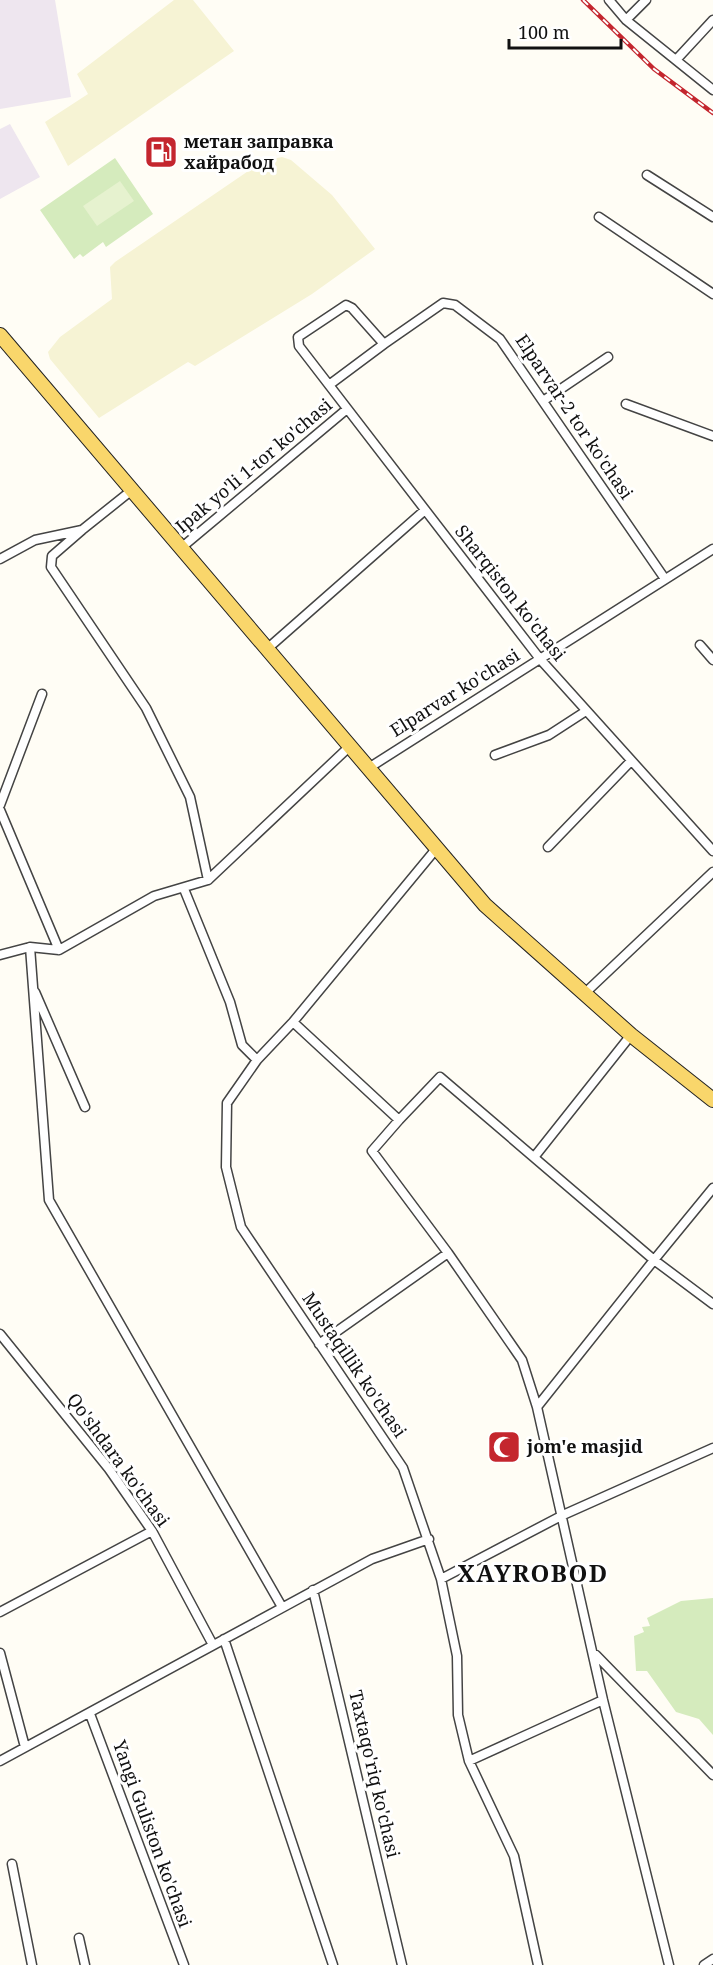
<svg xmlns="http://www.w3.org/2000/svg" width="713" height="1965" font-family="'Noto Serif',serif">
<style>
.industrial{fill:#eee6ef}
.farmland{fill:#f6f3d4}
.green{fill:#d5ebbd}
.pitch{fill:#e6f2cf}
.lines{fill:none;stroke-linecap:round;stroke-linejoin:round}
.street-casing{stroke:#444;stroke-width:11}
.primary-casing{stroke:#222;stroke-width:16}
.street{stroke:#fff;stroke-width:8}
.primary{stroke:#f9d66b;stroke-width:14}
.rail-casing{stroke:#c4262e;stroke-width:4.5}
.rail{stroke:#fff;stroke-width:2;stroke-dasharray:7;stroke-linecap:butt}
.labels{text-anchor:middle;stroke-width:6;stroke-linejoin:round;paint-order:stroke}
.poi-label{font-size:18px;font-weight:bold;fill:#111;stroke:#fff;text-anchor:start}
.street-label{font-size:18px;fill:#111;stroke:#fff}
.district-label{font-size:24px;font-weight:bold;letter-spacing:1.5px;fill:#111;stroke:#fff}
</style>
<rect width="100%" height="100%" fill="#fffdf5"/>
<path class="industrial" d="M0 0H55L71 97 0 109Z
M10 124 40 177 0 199V129Z"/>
<path class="farmland" d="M174 0H193L234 51 68 166 45 122 88 94 77 74Z
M282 157 291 160 332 195 375 249 312 294 195 366 188 362 99 418 50 359 48 352 60 337 112 299 110 267 115 262 263 161Z"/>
<path class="green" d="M115 158 153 214 106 247 103 242 83 257 80 254 74 259 40 210Z
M713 1598V1735L699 1719 676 1712 647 1671H636L634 1636 644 1632 642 1627 650 1626 647 1618 681 1601Z"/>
<path class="pitch" d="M120 181 134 201 97 226 83 206Z"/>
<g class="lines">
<defs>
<path id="street" d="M609 0 626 20 713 90
M626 20 646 0
M676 60 713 20
M647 175 713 217
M599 217 713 294
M329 385 384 344
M543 401 608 357
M626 404 713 436
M82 530 52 556 51 567 146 708 190 797 208 880
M181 548 347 409
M0 559 35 540 82 530 132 490
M665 579 500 339 455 305 443 303 384 344 352 308 346 305 298 337 299 346 540 659 713 851
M700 645 713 660
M267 649 425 510
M495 755 549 735 586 711
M367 769 713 549
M0 805 42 694
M0 810 59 950
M548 847 631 761
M436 849 293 1022 257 1060 227 1103 226 1167 241 1227 403 1468 441 1579 457 1656 458 1715 469 1761 514 1856 538 1965
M184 889 230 1002 242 1045 257 1060
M30 947 49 1200 282 1607
M0 955 30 947 59 950 154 896 208 880 349 747
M35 992 85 1107
M584 994 713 872
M293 1022 399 1120 440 1077 654 1260 713 1188
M399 1120 372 1151 448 1253 522 1360 537 1407
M535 1156 631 1035
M0 1334 109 1469 152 1531 213 1645
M319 1344 448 1253
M441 1579 563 1515 713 1448
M313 1590 402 1965
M0 1612 152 1531
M224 1639 333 1965
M0 1653 25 1747
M596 1655 713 1775
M90 1714 184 1965
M0 1761 372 1559 429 1539
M469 1761 603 1700
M12 1864 32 1965
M79 1938 85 1965
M669 1965 603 1700 537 1407 654 1260 713 1304
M704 1965 713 1959"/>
<path id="primary" d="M0 335 485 905 631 1035 713 1100"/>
</defs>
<use href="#street" class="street-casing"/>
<use href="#primary" class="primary-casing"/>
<use href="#street" class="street"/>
<use href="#primary" class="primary"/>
<defs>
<path id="rail" d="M583 0 654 69 713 113"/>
</defs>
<use href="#rail" class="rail-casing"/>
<use href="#rail" class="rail"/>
</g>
<defs>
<symbol id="fuel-square" viewBox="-11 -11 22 22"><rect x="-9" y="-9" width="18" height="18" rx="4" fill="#c4262e" stroke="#fff"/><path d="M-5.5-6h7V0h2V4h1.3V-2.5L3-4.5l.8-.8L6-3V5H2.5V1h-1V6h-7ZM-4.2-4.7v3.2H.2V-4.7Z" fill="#fff"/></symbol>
<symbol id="mosque-square" viewBox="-11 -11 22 22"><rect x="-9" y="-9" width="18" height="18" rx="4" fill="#c4262e" stroke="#fff"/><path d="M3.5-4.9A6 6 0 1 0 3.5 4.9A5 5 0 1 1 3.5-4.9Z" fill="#fff"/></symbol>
</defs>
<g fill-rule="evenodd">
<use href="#fuel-square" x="142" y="133" width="38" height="38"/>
<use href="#mosque-square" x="485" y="1428" width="38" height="38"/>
</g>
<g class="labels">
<g class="poi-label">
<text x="184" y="148">метан заправка<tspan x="184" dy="21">хайрабод</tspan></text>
<text x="527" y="1453">jom'e masjid</text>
</g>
<g class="street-label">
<text transform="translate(574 417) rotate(56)" y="6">Elparvar-2 tor ko'chasi</text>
<text transform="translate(254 466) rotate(-40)" y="6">Ipak yo'li 1-tor ko'chasi</text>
<text transform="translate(510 593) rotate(52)" y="6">Sharqiston ko'chasi</text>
<text transform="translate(455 693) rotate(-32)" y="6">Elparvar ko'chasi</text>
<text transform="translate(354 1365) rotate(56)" y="6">Mustaqillik ko'chasi</text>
<text transform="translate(118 1460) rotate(54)" y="6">Qo'shdara ko'chasi</text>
<text transform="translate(374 1774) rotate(77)" y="6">Taxtaqo'riq ko'chasi</text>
<text transform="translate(152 1834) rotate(70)" y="6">Yangi Guliston ko'chasi</text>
</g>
<g class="district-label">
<text x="533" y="1582">XAYROBOD</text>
</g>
</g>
<path d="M509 39v9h112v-9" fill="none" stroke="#111111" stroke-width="3"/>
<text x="518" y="39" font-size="18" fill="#111111" stroke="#ffffff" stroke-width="4.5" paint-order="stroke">100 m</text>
</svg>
